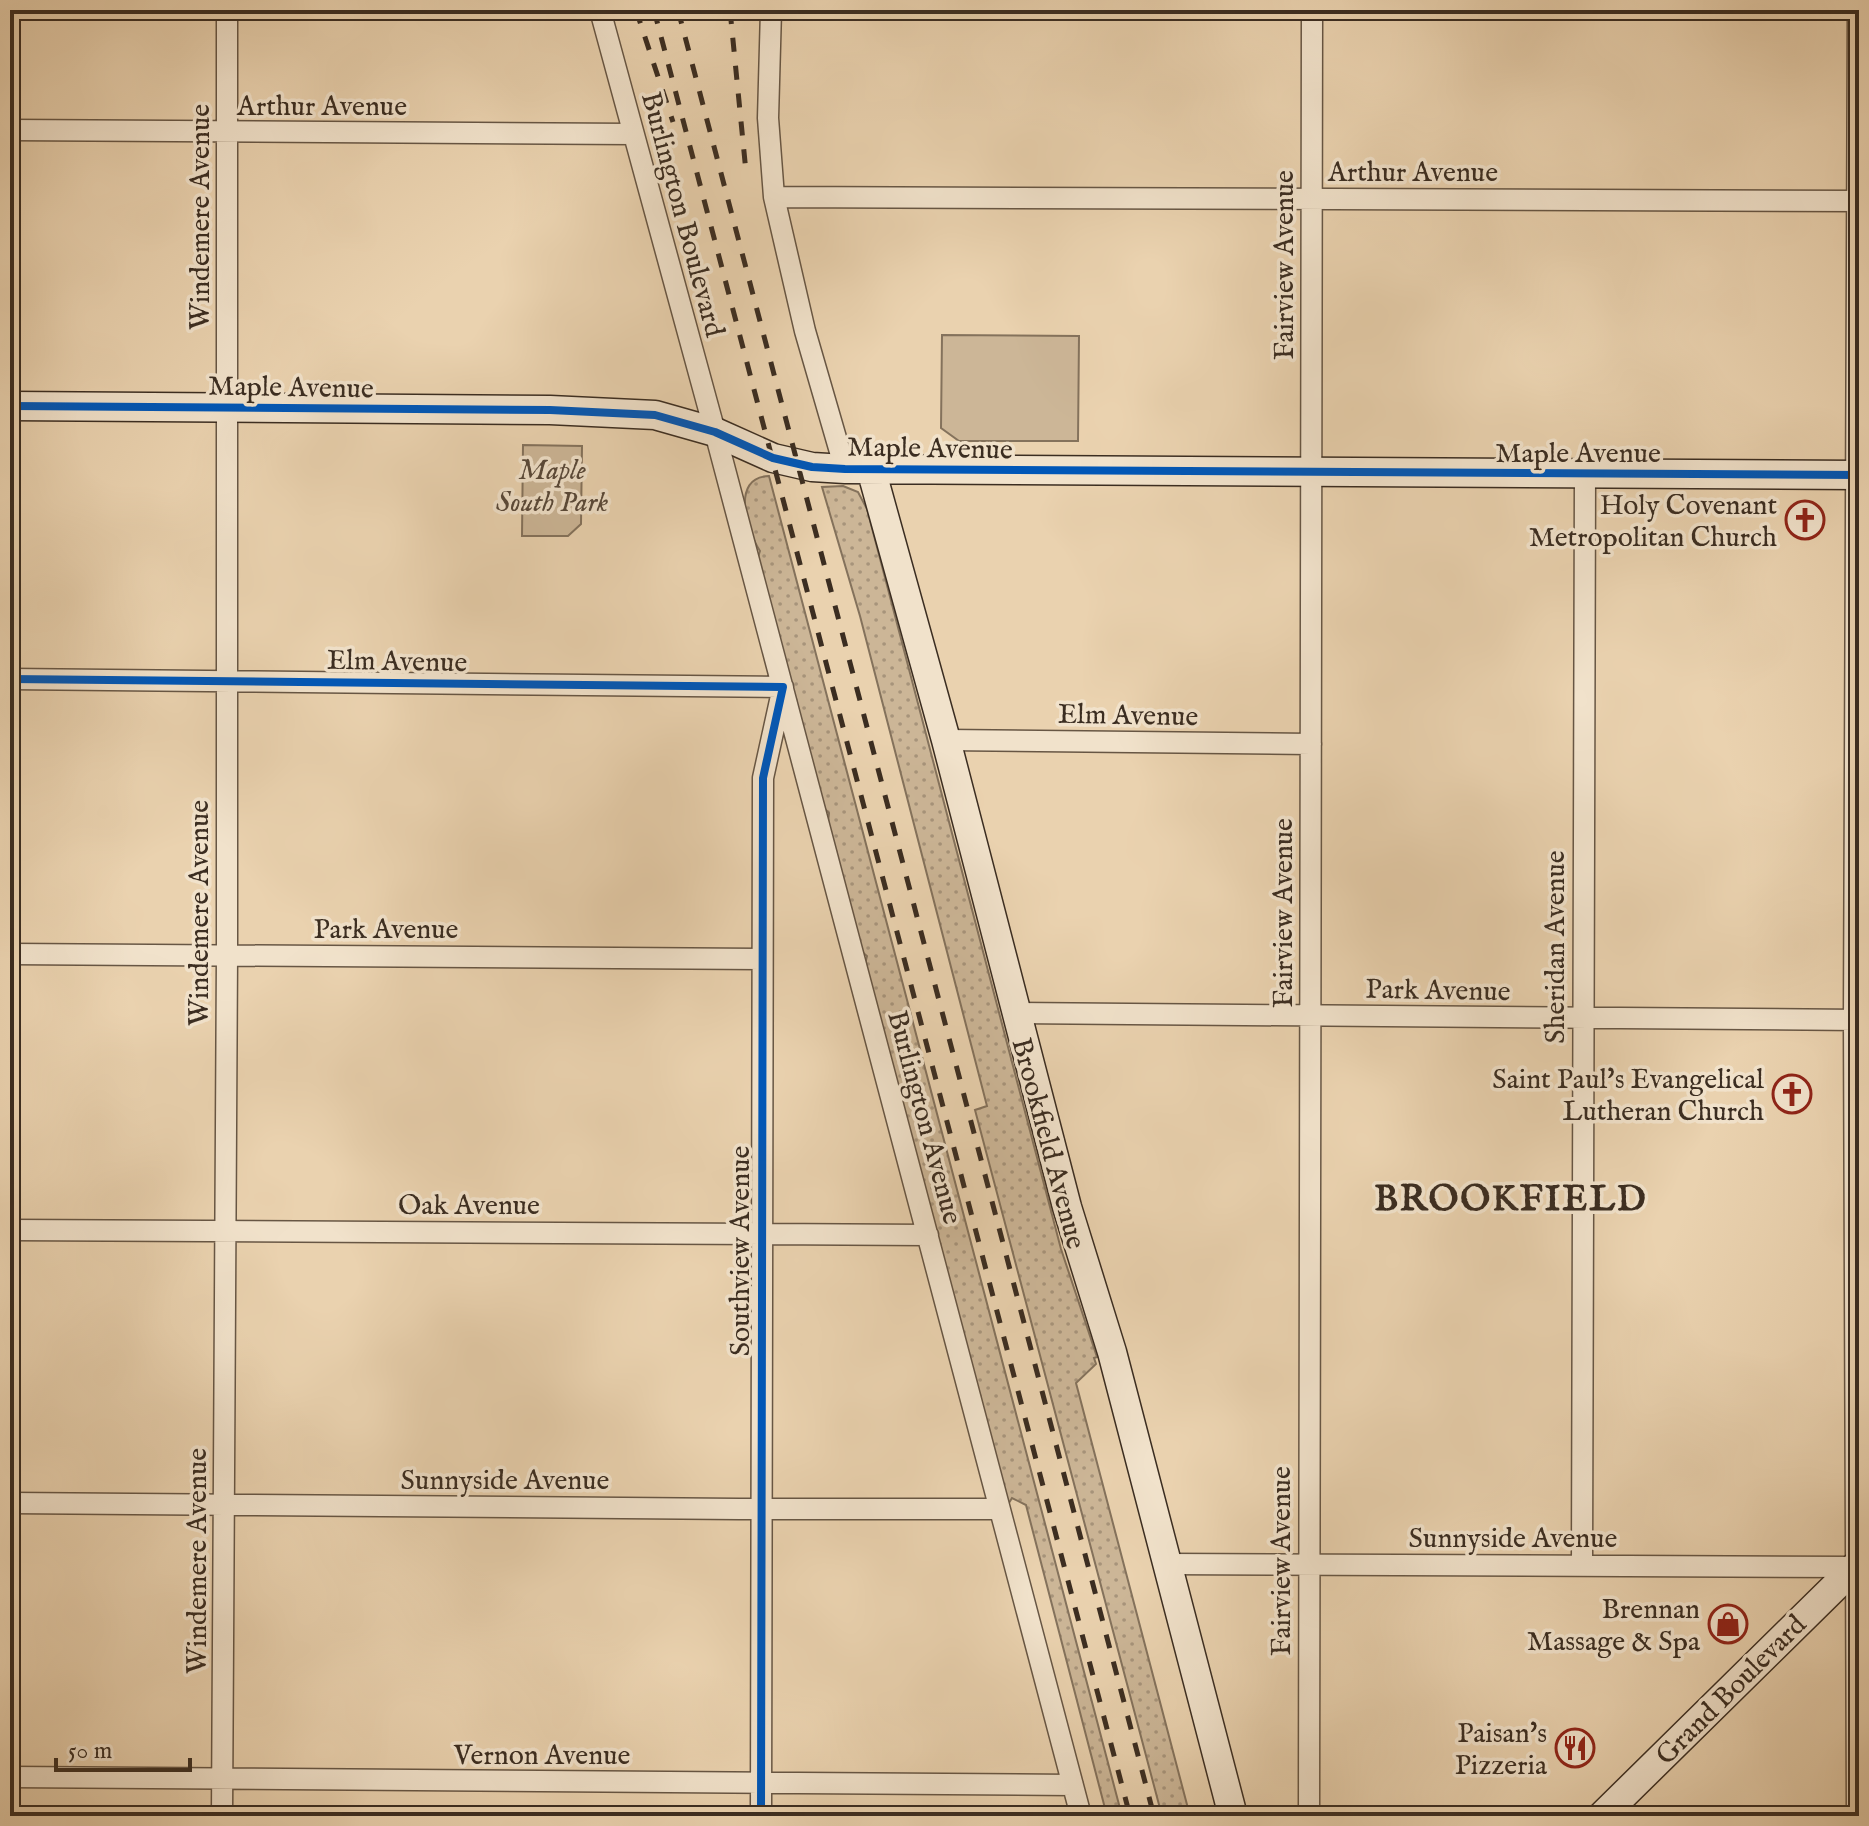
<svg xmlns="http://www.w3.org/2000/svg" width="1869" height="1826" font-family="'IM FELL English',serif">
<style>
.grass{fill:url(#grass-dots);stroke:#84725c;stroke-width:2}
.park{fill:#ccb697;stroke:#84725c;stroke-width:2}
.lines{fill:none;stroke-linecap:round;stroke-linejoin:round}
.street-casing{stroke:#675644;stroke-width:23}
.secondary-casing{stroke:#3b2d21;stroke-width:31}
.street{stroke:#f1e2cb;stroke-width:20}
.secondary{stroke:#f1e2cb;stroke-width:28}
.rail{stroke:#3b2d21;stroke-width:5;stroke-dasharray:14 14;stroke-linecap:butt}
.cycleway-casing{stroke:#f1e2cb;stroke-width:13}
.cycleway{stroke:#0057b8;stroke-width:8}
.labels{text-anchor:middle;stroke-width:7;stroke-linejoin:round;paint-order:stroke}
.street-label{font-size:28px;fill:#3b2d21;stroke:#f1e2cb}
.park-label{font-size:28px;font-style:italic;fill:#584839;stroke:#f1e2cb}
.poi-label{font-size:28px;fill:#3b2d21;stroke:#f1e2cb;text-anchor:end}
.district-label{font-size:36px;font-weight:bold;letter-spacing:2px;fill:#3b2d21;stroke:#f1e2cb}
</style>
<defs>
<pattern id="grass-dots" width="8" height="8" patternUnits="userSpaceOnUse" patternTransform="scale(2)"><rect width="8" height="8" fill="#ccb697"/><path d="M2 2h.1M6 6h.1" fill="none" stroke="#a7947b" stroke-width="1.8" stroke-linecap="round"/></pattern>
</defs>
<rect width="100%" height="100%" fill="#ead2af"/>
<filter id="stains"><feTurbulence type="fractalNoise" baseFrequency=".0025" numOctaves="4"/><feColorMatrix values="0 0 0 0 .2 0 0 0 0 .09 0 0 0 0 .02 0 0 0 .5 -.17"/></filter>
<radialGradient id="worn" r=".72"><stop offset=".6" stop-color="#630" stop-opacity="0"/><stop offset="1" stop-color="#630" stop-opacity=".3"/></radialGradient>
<path class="grass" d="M769 476 1122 1816H1107L1026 1505 1012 1498 1009 1503 1007 1500 865 964 867 956 861 951 828 823 829 813 824 808 758 557 760 551C747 531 730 477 769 476Z
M843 486 858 492 867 509 1061 1249 1097 1357 1094 1358 1096 1364 1076 1383 1190 1816H1162L975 1110 987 1106 860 616 822 487Z"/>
<path class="park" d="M942 335 1079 336 1078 441H959L941 428Z
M523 445 582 446 581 524 568 536H522Z"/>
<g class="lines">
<defs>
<path id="street" d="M600 10 715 432 1081 1816
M771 10 768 118 774 197 805 331 845 469
M10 130 633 134
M774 197 1859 201
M10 679 783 687 763 778 761 1816
M946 740 1311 744
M10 954 761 959
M1015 1013 1859 1020
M10 1230 928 1235
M10 1503 739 1509H999
M1167 1564 1859 1567
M1582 1565 1585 474
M10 1777 1073 1785
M222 1816 227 955V10
M1309 1816 1312 10
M1857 1816 1854 1020 1858 10"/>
<path id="secondary" d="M10 406 550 410 655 415 715 432 773 458 812 467 845 469 1859 475
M871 469 946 740 1067 1207 1112 1352 1233 1816
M1602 1816 1859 1563"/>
</defs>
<use href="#street" class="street-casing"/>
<use href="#secondary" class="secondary-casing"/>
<use href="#street" class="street"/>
<use href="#secondary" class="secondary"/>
<path class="rail" d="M636 10 673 122
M654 10 1130 1816
M678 10 1154 1816
M730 10 746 172"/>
<defs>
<path id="cycleway" d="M10 406 550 410 655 415 715 432 773 458 812 467 845 469 1859 475
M10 679 783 687 763 778 761 1816"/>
</defs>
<use href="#cycleway" class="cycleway-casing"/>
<use href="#cycleway" class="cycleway"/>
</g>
<defs>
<symbol id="church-ring" viewBox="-11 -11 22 22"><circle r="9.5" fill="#f1e2cb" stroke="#8f2418" stroke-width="1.5"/><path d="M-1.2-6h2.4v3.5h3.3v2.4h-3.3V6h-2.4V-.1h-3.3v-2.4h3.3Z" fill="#8f2418"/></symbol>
<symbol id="shop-ring" viewBox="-11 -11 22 22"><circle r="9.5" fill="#f1e2cb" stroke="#8f2418" stroke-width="1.5"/><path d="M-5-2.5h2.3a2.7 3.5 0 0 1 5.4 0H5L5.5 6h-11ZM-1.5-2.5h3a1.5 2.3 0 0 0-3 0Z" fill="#8f2418"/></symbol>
<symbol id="restaurant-ring" viewBox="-11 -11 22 22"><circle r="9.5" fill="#f1e2cb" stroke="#8f2418" stroke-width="1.5"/><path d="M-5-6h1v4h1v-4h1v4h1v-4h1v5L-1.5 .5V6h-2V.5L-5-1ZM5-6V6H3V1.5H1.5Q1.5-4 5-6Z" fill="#8f2418"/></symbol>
</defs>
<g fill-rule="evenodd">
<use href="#church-ring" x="1783" y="498" width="44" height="44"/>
<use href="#church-ring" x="1770" y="1072" width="44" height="44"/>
<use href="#shop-ring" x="1706" y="1602" width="44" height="44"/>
<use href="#restaurant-ring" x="1553" y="1726" width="44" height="44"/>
</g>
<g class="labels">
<g class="street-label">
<text x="322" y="115">Arthur Avenue</text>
<text x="1413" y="181">Arthur Avenue</text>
<text transform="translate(684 214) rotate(75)" y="10">Burlington Boulevard</text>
<text transform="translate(199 217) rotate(-90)" y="10">Windemere Avenue</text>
<text transform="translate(1283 265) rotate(-90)" y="10">Fairview Avenue</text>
<text transform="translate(291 386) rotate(1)" y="10">Maple Avenue</text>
<text transform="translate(930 447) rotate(1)" y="10">Maple Avenue</text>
<text x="1578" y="462">Maple Avenue</text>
<text transform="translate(397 660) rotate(1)" y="10">Elm Avenue</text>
<text transform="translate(1128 714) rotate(1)" y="10">Elm Avenue</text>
<text transform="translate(198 913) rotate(-90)" y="10">Windemere Avenue</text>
<text transform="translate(1282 913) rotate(-90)" y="10">Fairview Avenue</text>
<text x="386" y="938">Park Avenue</text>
<text transform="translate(1554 947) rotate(-90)" y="10">Sheridan Avenue</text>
<text transform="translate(1438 989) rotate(1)" y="10">Park Avenue</text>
<text transform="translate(926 1117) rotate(75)" y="10">Burlington Avenue</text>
<text transform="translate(1050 1143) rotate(75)" y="10">Brookfield Avenue</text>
<text x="469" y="1214">Oak Avenue</text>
<text transform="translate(739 1251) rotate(-90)" y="10">Southview Avenue</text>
<text x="505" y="1489">Sunnyside Avenue</text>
<text x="1513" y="1547">Sunnyside Avenue</text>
<text transform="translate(196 1561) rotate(-90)" y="10">Windemere Avenue</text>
<text transform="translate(1280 1561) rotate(-90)" y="10">Fairview Avenue</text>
<text transform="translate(1730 1689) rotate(-45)" y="10">Grand Boulevard</text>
<text x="542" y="1764">Vernon Avenue</text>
</g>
<g class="park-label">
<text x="552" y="479">Maple<tspan x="552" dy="32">South Park</tspan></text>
</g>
<g class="poi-label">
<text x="1777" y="514">Holy Covenant<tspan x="1777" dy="32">Metropolitan Church</tspan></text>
<text x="1764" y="1088">Saint Paul's Evangelical<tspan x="1764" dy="32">Lutheran Church</tspan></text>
<text x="1700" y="1618">Brennan<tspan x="1700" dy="32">Massage &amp; Spa</tspan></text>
<text x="1547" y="1742">Paisan's<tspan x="1547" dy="32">Pizzeria</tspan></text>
</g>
<g class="district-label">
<text x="1511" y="1210">BROOKFIELD</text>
</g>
</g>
<rect width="1869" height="1826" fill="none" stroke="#ead2af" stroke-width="40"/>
<rect x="12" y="12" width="1845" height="1802" fill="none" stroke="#3b2d21" stroke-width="4"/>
<rect x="20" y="20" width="1829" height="1786" fill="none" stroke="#3b2d21" stroke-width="2"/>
<path d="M56 1758v12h134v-12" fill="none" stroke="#3b2d21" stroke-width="4"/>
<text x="68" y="1758" font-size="24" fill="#3b2d21" stroke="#f1e2cb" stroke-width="6" paint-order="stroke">50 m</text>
<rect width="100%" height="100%" filter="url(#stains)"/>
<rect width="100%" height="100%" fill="url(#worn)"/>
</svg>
